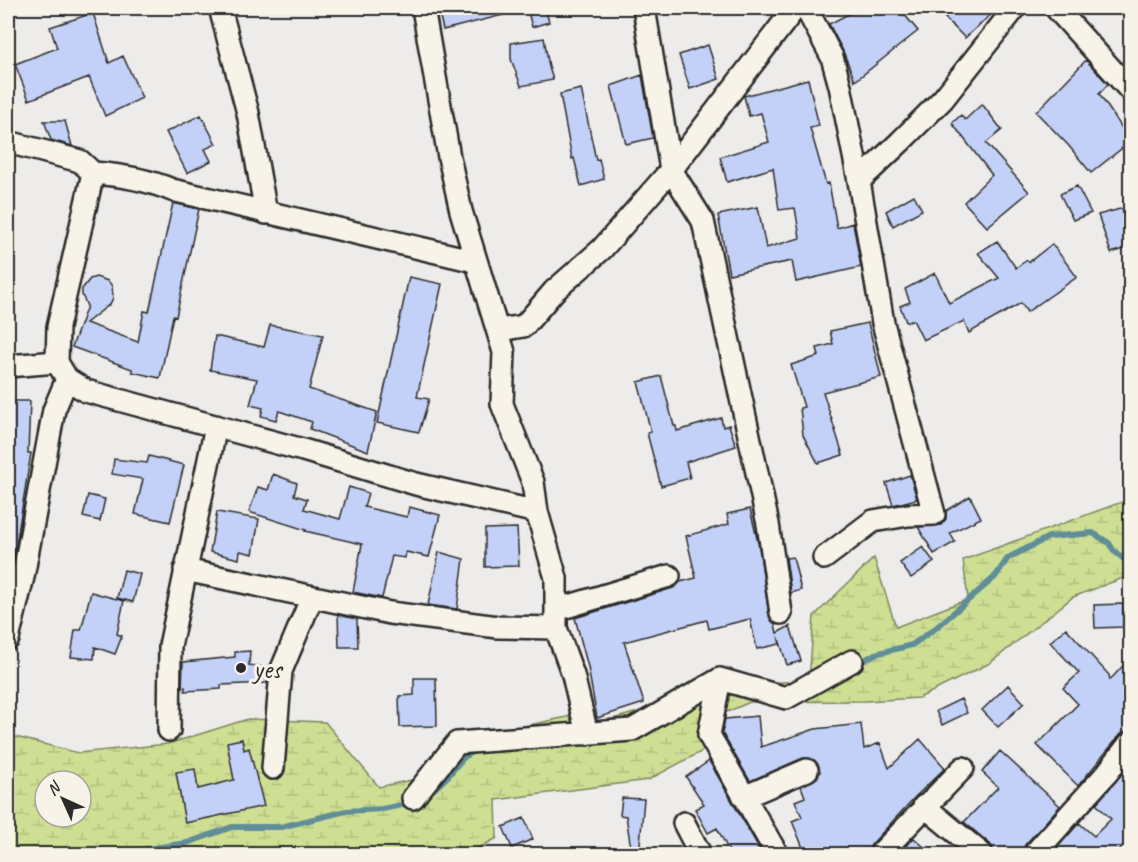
<svg xmlns="http://www.w3.org/2000/svg" width="1138" height="862" font-family="Caveat,sans-serif">
<style>
.wetland{fill:url(#wetland-marsh);stroke:#7c855f;stroke-width:1.5;fill-rule:evenodd}
.lines{fill:none;stroke-linecap:round;stroke-linejoin:round}
.stream{stroke:#608e98;stroke-width:6}
.building{fill:#c3d1f8;stroke:#2b2b2b;stroke-width:1.5}
.minor-casing{stroke:#2b2b2b;stroke-width:26}
.minor{stroke:#f7f3e8;stroke-width:21}
.poi-dot{fill:#2b2b2b;stroke:#f7f3e8;stroke-width:2}
.labels{text-anchor:middle;stroke-width:6;stroke-linejoin:round;paint-order:stroke}
.poi-label{font-size:28px;fill:#2b2b2b;stroke:#f7f3e8;text-anchor:start}
</style>
<defs>
<pattern id="wetland-marsh" width="20" height="14" patternUnits="userSpaceOnUse" patternTransform="scale(1.5)"><rect width="20" height="14" fill="#cedf93"/><path d="M1 5h8M5 5V1M11 12h8M15 12V8" fill="none" stroke="#b1c07f"/></pattern>
</defs>
<rect width="100%" height="100%" fill="#edeceb"/>
<filter id="ink" filterUnits="userSpaceOnUse"><feTurbulence type="fractalNoise" baseFrequency=".0167" numOctaves="2"/><feDisplacementMap in="SourceGraphic" scale="12" xChannelSelector="R" yChannelSelector="G"/><feConvolveMatrix kernelMatrix="1 2 1 2 8 2 1 2 1" color-interpolation-filters="sRGB"/></filter>
<g filter="url(#ink)">
<path class="wetland" d="M1130 499V579L1123 578 1073 597 990 663 919 698 864 701 750 702 713 718 708 748 648 780 496 800 497 838 468 854H8V735L78 753 168 744 248 719 325 722 379 787 439 774 463 739 572 716 576 729 638 712 696 685 809 681 814 616 874 558 896 627 968 599 963 560ZM45 781H81V817H45Z"/>
<g class="lines">
<path class="stream" d="M856 665 875 654 912 645 937 627 995 577 1008 558 1049 537 1093 533 1109 543 1114 551 1130 564
M425 796C434 790 441 783 448 776 458 765 462 754 478 750
M121 854 127 852 187 843 232 827H281L346 811 382 809 412 803"/>
</g>
<path class="building" d="M438 8H510L511 13 443 30Z
M527 8H545L549 22 532 27Z
M860 8H899L918 31 855 81 843 51 829 24Z
M935 8H998L965 38Z
M93 13 109 63 123 56 142 98 105 116 89 77 29 100 15 64 57 48 50 27Z
M544 38 549 67 553 80 521 86 511 59V43Z
M708 45 719 79 690 89 679 55Z
M1086 60 1108 84 1099 94 1131 141 1091 173 1068 145 1036 112Z
M642 75 653 138 626 144 611 86Z
M808 79 819 126 810 128 826 184 829 183 837 228 853 223 861 267 796 282 792 261 729 274 718 215 758 207 766 248 800 238 795 208 779 210 773 168 727 182 720 157 769 142 761 113 749 116 744 96Z
M581 89 596 160 599 159 604 179 581 186 574 158 572 159 560 94Z
M982 104 1002 130 986 143 1029 192 987 227 964 202 992 175 952 123 961 115 965 120Z
M201 115 216 144 205 149 211 161 187 173 166 132Z
M44 121H65L72 146 51 140Z
M1077 186 1091 213 1073 220 1060 194Z
M914 195 922 210 893 226 886 211Z
M173 203 199 209 176 317 173 316 160 378 132 372V369L72 347 87 306 82 295V289L90 279 96 277 108 281 112 286 113 298 110 304 86 323 138 342 144 311 149 312Z
M1131 206V247L1111 253 1098 215Z
M997 241 1016 268 1027 260 1029 262 1052 244 1077 277 1027 312 1021 303 969 333 964 321 923 340 913 320 906 322 900 306 910 302 905 289 935 273 949 303 999 278 978 253Z
M409 277 442 284 417 397 429 399 419 432 377 423Z
M868 323 881 377 823 392 843 455 818 463 803 435 800 408 804 407 791 365 819 356 817 348 833 344 830 331Z
M270 325 323 335 309 389 377 412 368 451 310 429 312 422 279 411 276 420 261 416 263 408 250 405 257 379 210 370 215 336 264 347Z
M661 376 674 426H676L677 431 721 418 723 427 729 425 736 446 686 462 690 478 661 486 647 433 651 432 638 382Z
M8 401H30L28 453H31L14 557H8Z
M149 456 184 465 170 522 135 514 143 479 112 474 114 459 147 463Z
M273 474 297 483 294 495 307 499 304 509 340 519 349 487 368 493 364 507 407 517 409 507 440 515 429 557 406 552 405 558 392 556 382 598 353 592 362 544 305 531 306 530 249 512 258 487 268 490Z
M910 475 917 499 893 505 886 483Z
M88 495 105 499 100 521 83 517Z
M970 496 981 518 950 533 955 542 934 554 918 527 941 525 946 519V511Z
M750 509 759 547 769 615 775 624 777 633 790 626 801 661 787 665 778 636 780 644 757 649 750 619 709 629 707 620 624 642 644 703 597 718 588 667 575 618 673 588 680 582 696 578 686 536 729 524 727 514Z
M217 512 259 519 253 554 240 551 239 559 210 552Z
M517 528 519 566 485 567V529Z
M923 547 934 562 911 578 900 563Z
M439 552 464 559 457 609 428 605Z
M793 557 801 590 791 593 786 558Z
M124 570 140 574 133 602 117 598Z
M91 592 124 601 117 634 122 636 115 654 95 647 94 659 71 657 75 630H81Z
M1123 604V627L1095 628 1094 605Z
M338 615 357 619 358 647H339Z
M1066 628 1109 675 1110 680 1131 657V730L1120 735 1078 786 1037 745 1078 704 1063 688 1079 673 1050 642Z
M250 651 249 665 269 668 267 683 221 685V689L185 691V687L182 688 183 662 235 657V652Z
M414 678H436L437 726 400 727 399 696 414 695Z
M1008 685 1024 703 998 727 982 710Z
M961 699 967 713 942 725 936 711Z
M758 716 761 747 815 729 861 724 864 749 880 743 889 768 920 739 945 768 915 797 871 845 868 855H806L792 821 802 817 795 801 805 797 801 786 817 778 820 772 819 766 814 760 803 758 750 781 722 733 725 719Z
M242 739 244 750 249 748 264 806 185 823 176 772 195 769 198 789 234 780 227 742Z
M1000 751 1060 806 1025 845 1022 855H994L990 844 964 822 998 787 982 772Z
M709 761 733 803 763 855H731L717 828 708 833 695 809 704 804 686 777Z
M1131 763V838L1115 855H1051L1079 823 1094 836 1111 819 1096 804Z
M622 798 644 799 639 855H632L626 816 620 815Z
M524 818 533 839 512 848 503 827Z
M914 838 933 855H897Z"/>
<g class="lines">
<defs>
<path id="minor" d="M220 8 248 113 266 213
M423 8 449 157 461 211 504 352 502 404 533 482 537 512 556 578V628L573 675 587 734
M644 8 671 170 703 221 768 524 781 613
M806 8 832 57 840 86 859 181 883 323 934 514 908 515 873 521 824 558
M1056 8 1130 90
M8 142 80 161 93 173
M859 181 900 142 943 99 1015 8
M475 261 172 190C146 179 121 175 93 173L58 327 57 362 67 379 86 391 303 450 416 484 537 512
M499 330 524 326 554 291 602 249 671 170 795 8
M8 366 57 362
M185 570 390 613 498 627 556 628
M556 610 669 576
M8 639 23 577 54 410 67 379
M720 679 709 735 777 854
M169 730 170 646 216 426
M273 768 281 671 312 597
M744 797 807 770
M413 798 457 743 632 730 720 679 786 698 852 661
M924 806 982 854
M684 823 700 854
M880 854 963 768
M1034 854 1107 773 1130 743"/>
</defs>
<use href="#minor" class="minor-casing"/>
<use href="#minor" class="minor"/>
</g>
</g>
<circle class="poi-dot" cx="241" cy="668" r="6"/>
<g class="labels">
<g class="poi-label">
<text x="253" y="678">yes</text>
</g>
</g>
<rect width="1138" height="862" fill="none" stroke="#f7f3e8" stroke-width="30"/>
<rect x="15" y="15" width="1108" height="832" fill="none" stroke="#2b2b2b" stroke-width="2" filter="url(#ink)"/>
<g transform="translate(63 799) rotate(315)"><circle r="28" fill="#f7f3e8" stroke="#a5a39c" stroke-width="1.5"/>
<path d="M0-4.5L10 22L0 15L-10 22Z" fill="#2b2b2b"/>
<text y="-9" font-size="16" font-weight="bold" text-anchor="middle" fill="#2b2b2b">N</text>
</g>
</svg>
